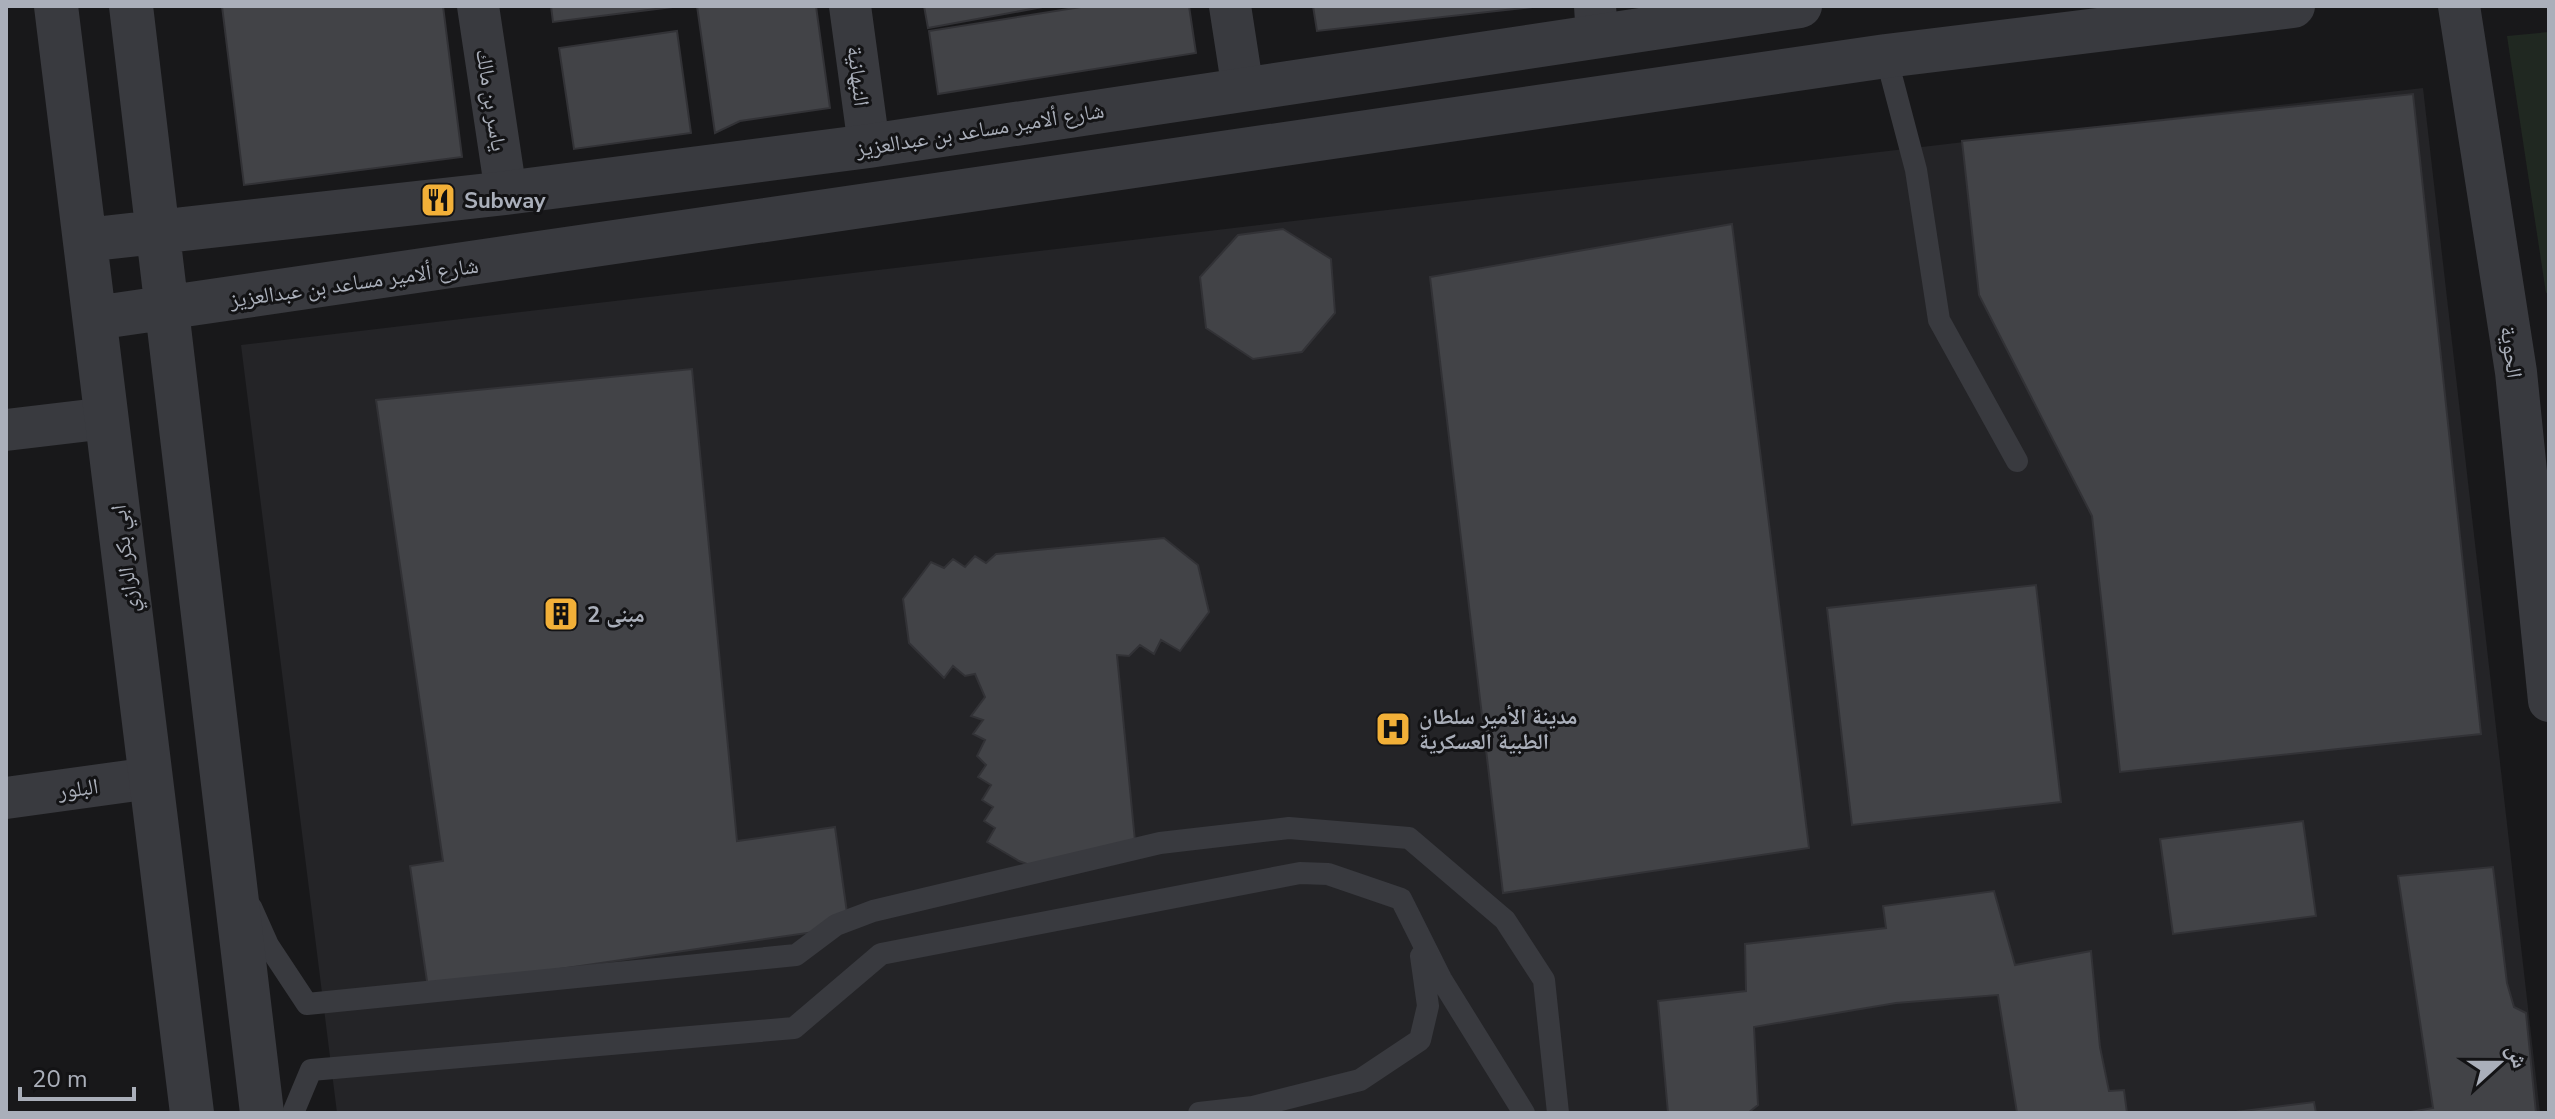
<svg xmlns="http://www.w3.org/2000/svg" width="2555" height="1119" font-family="'Nunito Sans','Noto Naskh Arabic',sans-serif">
<style>
.built{fill:#242427}
.green{fill:#202821}
.building{fill:#424347;stroke:#323236;stroke-width:2}
.lines{fill:none;stroke-linecap:round;stroke-linejoin:round}
.service{stroke:#393a3f;stroke-width:22}
.minor{stroke:#393a3f;stroke-width:42}
.tertiary{stroke:#393a3f;stroke-width:44}
.labels{text-anchor:middle;stroke-width:6;stroke-linejoin:round;paint-order:stroke}
.street-label{font-size:22px;fill:#aaafba;stroke:#131315}
.poi-label{font-size:22px;font-weight:bold;fill:#aaafba;stroke:#131315;text-anchor:start}
</style>
<rect width="100%" height="100%" fill="#18181a"/>
<path class="built" d="M2423 88 2540 1113H337L241 345Z"/>
<path class="green" d="M2549 32V292L2546 293 2507 36Z"/>
<path class="building" d="M222 6H443L462 157 244 185Z
M551 6H672V7L553 22Z
M697 6H816L830 108 740 121 715 133Z
M924 6H1048L928 28Z
M1087 6H1189L1196 53 938 94 929 31Z
M1313 6H1541L1317 31Z
M677 31 691 133 574 149 559 48Z
M2413 94 2481 734 2120 772 2092 516 1979 295 1962 141Z
M1732 224 1809 848 1503 893 1430 277Z
M1283 229 1331 259 1335 313 1302 352 1253 359 1206 328 1200 277 1238 235Z
M692 369 737 841 835 827 849 927 428 988 410 866 443 861 376 400Z
M1164 538 1198 565 1209 612 1180 651 1161 640 1154 654 1140 645 1129 656 1117 655 1135 841 1045 871 1019 861 987 842 995 828 984 821 993 807 982 800 991 785 978 777 986 765 977 756 985 740 973 734 983 720 971 716 985 697 975 674 965 676 953 666 944 678 909 643 903 599 931 562 944 568 953 559 965 567 975 556 986 563 996 554Z
M2036 585 2061 802 1852 825 1827 608Z
M2303 821 2316 916 2173 934 2160 839Z
M2493 867 2507 983 2514 1007 2526 1013 2536 1113H2405L2433 1108 2398 876Z
M1994 891 2015 965 2091 951 2100 1047 2109 1091 2124 1090 2127 1113H2017L1998 995 1896 1003 1754 1027 1758 1105 1748 1113H1668L1658 1001 1746 991 1745 944 1886 928 1883 906Z
M2314 1102 2316 1113H2228Z"/>
<g class="lines">
<path class="service" d="M1886 56 1916 170 1939 320 2017 461
M251 907 268 945 307 1004 796 955 836 925 873 911 1160 843 1289 828 1409 838 1505 920 1544 980 1558 1113
M293 1113 311 1070 794 1028 881 954 1300 873 1328 874 1401 899 1441 979 1524 1113
M1199 1113 1253 1107 1360 1080 1420 1040 1428 1006 1421 956"/>
<path class="minor" d="M478 6 506 193
M850 6 869 146
M1230 6 1243 90
M1595 6 1597 36
M2459 6 2516 372 2549 701
M6 430 107 418
M6 798 151 778"/>
<path class="tertiary" d="M56 6 192 1113
M131 6 262 1113
M85 240 506 193 869 146 1800 6
M95 318 1886 56 2293 6"/>
</g>
<defs>
<symbol id="restaurant-square" viewBox="-11 -11 22 22"><rect x="-9" y="-9" width="18" height="18" rx="4" fill="#f2b038" stroke="#131315"/><path d="M-5-6h1v4h1v-4h1v4h1v-4h1v5L-1.5 .5V6h-2V.5L-5-1ZM5-6V6H3V1.5H1.5Q1.5-4 5-6Z" fill="#111"/></symbol>
<symbol id="building-square" viewBox="-11 -11 22 22"><rect x="-9" y="-9" width="18" height="18" rx="4" fill="#f2b038" stroke="#131315"/><path d="M-4-6H4V6H1V3H-1V6H-4ZM-2.5-4.3h1.7v1.8h-1.7ZM.8-4.3h1.7v1.8H.8ZM-2.5-1h1.7V.8h-1.7ZM.8-1h1.7V.8H.8Z" fill="#111"/></symbol>
<symbol id="hospital-square" viewBox="-11 -11 22 22"><rect x="-9" y="-9" width="18" height="18" rx="4" fill="#f2b038" stroke="#131315"/><path d="M-5-5h3v3.5h4V-5h3V5h-3V1.5h-4V5h-3Z" fill="#111"/></symbol>
</defs>
<g fill-rule="evenodd">
<use href="#restaurant-square" x="418" y="180" width="40" height="40"/>
<use href="#building-square" x="541" y="594" width="40" height="40"/>
<use href="#hospital-square" x="1373" y="709" width="40" height="40"/>
</g>
<g class="labels">
<g class="street-label">
<text transform="translate(859 76) rotate(83)" y="8">النبهانية</text>
<text transform="translate(492 100) rotate(81)" y="8">ياسر بن مالك</text>
<text transform="translate(980 129) rotate(-9)" y="8">شارع ألامير مساعد بن عبدالعزيز</text>
<text transform="translate(354 282) rotate(-8)" y="8">شارع ألامير مساعد بن عبدالعزيز</text>
<text transform="translate(2512 352) rotate(82)" y="8">الحوية</text>
<text transform="translate(124 559) rotate(-97)" y="8">ابي بكر الرازي</text>
<text transform="translate(78 788) rotate(-8)" y="8">البلور</text>
</g>
<g class="poi-label">
<text x="464" y="208">Subway</text>
<text x="587" y="622">مبنى 2</text>
<text x="1419" y="724">مدينة الأمير سلطان<tspan x="1419" dy="25">الطبية العسكرية</tspan></text>
</g>
</g>
<rect width="2555" height="1119" fill="none" stroke="#aaafba" stroke-width="16"/>
<g transform="translate(2499 1063) rotate(69)" stroke="#131315" stroke-width="6" paint-order="stroke">
<path d="M0-6L14 30L0 20L-14 30Z" fill="#aaafba"/>
<text y="-12" font-size="22" font-weight="bold" text-anchor="middle" fill="#aaafba">ش</text>
</g>
<path d="M20 1087v12h114v-12" fill="none" stroke="#aaafba" stroke-width="4"/>
<text x="32" y="1087" font-size="24" fill="#aaafba" stroke="#131315" stroke-width="6" paint-order="stroke">20 m</text>
</svg>
